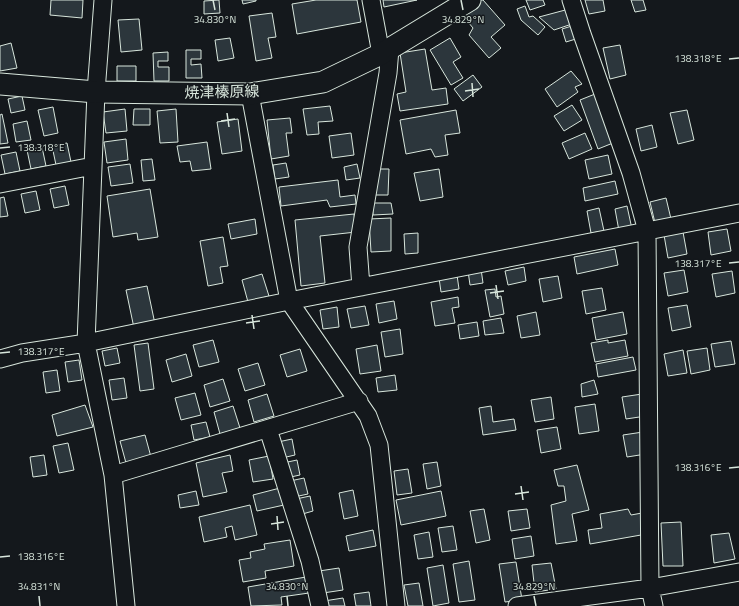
<svg xmlns="http://www.w3.org/2000/svg" width="739" height="606" font-family="'Titillium Web','Noto Sans JP',sans-serif">
<style>
.building{fill:#2c363c;stroke:#d8e6dc}
.lines{fill:none;stroke-linecap:round;stroke-linejoin:round}
.minor-casing{stroke:#d8e6dc;stroke-width:19}
.major-casing{stroke:#d8e6dc;stroke-width:23}
.minor{stroke:#14181c;stroke-width:17}
.major{stroke:#14181c;stroke-width:21}
.ticks{fill:none;stroke:#d8e6dc;stroke-width:1.5}
.labels{text-anchor:middle;stroke-width:3;stroke-linejoin:round;paint-order:stroke}
.street-label{font-size:15px;fill:#d8e6dc;stroke:#14181c}
.ticks-label{font-size:10px;text-anchor:middle;fill:#d8e6dc;stroke:#14181c;stroke-width:3;stroke-linejoin:round;paint-order:stroke}
</style>
<rect width="100%" height="100%" fill="#14181c"/>
<path class="building" d="M51 0H83L82 18 50 15Z
M219 0 220 13 204 14V1Z
M242 0H256V1L243 4Z
M316 0H357L361 22 297 34 292 4Z
M383 0H417L384 7Z
M481 0H483L505 25 491 37 501 48 489 58 469 35 473 28 463 16Z
M526 0H543L545 5 530 10Z
M585 0H603L605 11 589 14Z
M631 0H643L646 10 635 12Z
M525 6 529 17 533 16 545 27 538 35 521 20 517 9Z
M569 9 572 24 554 30 539 17Z
M272 13 276 37 268 38 272 58 256 61 249 16Z
M139 19 142 50 121 52 118 20Z
M575 25 579 38 566 42 562 29Z
M230 38 234 58 218 61 215 40Z
M450 38 461 57 453 62 463 78 451 85 430 50Z
M11 43 17 68 0 71V46Z
M620 45 626 75 610 79 603 48Z
M425 49 432 90 446 88 448 104 400 111 397 94 406 92 400 53Z
M186 50H201V59H191V65L201 64 202 78H186Z
M168 52V61H158V67H169V81H154L153 53Z
M117 66H136V81H117Z
M571 71 582 84 575 87 578 92 557 107 545 89Z
M473 75 482 87 463 101 454 89Z
M595 94 613 143 598 149 580 100Z
M22 96 25 110 11 113 8 99Z
M572 105 582 120 564 131 554 116Z
M330 106 333 121 318 122 319 134 307 135 303 109Z
M53 107 58 133 44 136 38 110Z
M125 109 127 131 106 133 103 112Z
M134 109H150V125H133Z
M176 109 178 142 160 143 157 111Z
M456 110 460 133 445 135 448 155 435 157 431 149 406 154 400 120Z
M687 110 694 140 678 144 670 113Z
M2 114 8 143 0 144V115Z
M290 118 292 133H286L289 156 271 159 267 120Z
M238 119 242 151 222 154 217 122Z
M27 121 31 140 16 142 13 124Z
M652 125 657 147 641 151 636 129Z
M351 133 354 155 332 158 329 136Z
M585 133 592 149 569 159 562 143Z
M126 139 128 160 107 163 104 142Z
M207 142 211 169 192 171 190 161 180 162 177 146Z
M67 143 71 162 56 165 52 146Z
M42 147 46 166 31 169 27 150Z
M16 152 20 171 5 174 1 155Z
M608 155 612 174 589 179 585 160Z
M152 159 155 180 143 181 141 160Z
M286 163 289 177 275 179 273 165Z
M130 164 133 183 111 186 108 167Z
M357 164 360 178 346 180 344 167Z
M375 169H389L388 195H374Z
M439 169 443 197 420 201 414 173Z
M338 180 340 197 355 195 356 204 330 207 327 200 281 206 279 187Z
M615 181 618 194 585 201 583 188Z
M65 186 69 205 54 208 50 189Z
M150 189 158 237 138 240 137 233 113 237 107 196Z
M36 191 40 210 25 213 21 194Z
M4 197 8 216 0 217V198Z
M666 198 671 219 655 223 650 202Z
M372 203H391L393 214 373 215Z
M627 206 632 229 619 231 615 209Z
M599 208 604 231 591 233 587 211Z
M354 214 356 232 320 236 325 283 301 286 295 220Z
M391 218V251L371 252 369 219Z
M255 219 257 234 231 239 228 224Z
M727 229 731 251 711 255 708 232Z
M683 232 687 254 668 258 664 235Z
M418 233V253L405 254 404 234Z
M223 237 228 266 220 267 223 283 208 286 200 241Z
M615 249 618 265 577 274 574 257Z
M524 267 526 281 508 285 505 271Z
M481 269 483 283 470 285 468 271Z
M684 270 688 292 668 296 664 273Z
M732 271 735 293 716 297 712 274Z
M262 274 269 296 248 302 242 280Z
M457 275 459 289 441 292 439 278Z
M558 276 562 298 543 302 539 279Z
M147 286 155 324 134 328 126 290Z
M602 288 606 310 586 314 582 291Z
M495 289 496 297 501 296 504 314 490 317 485 290Z
M458 297 459 307 452 308 455 323 435 326 431 302Z
M394 301 397 319 379 323 376 304Z
M687 305 691 327 672 331 668 308Z
M365 306 369 325 351 328 347 309Z
M337 307 339 327 323 329 320 310Z
M536 312 540 335 521 338 517 316Z
M623 312 627 334 596 340 592 318Z
M501 318 504 333 485 335 483 321Z
M477 322 479 336 460 339 458 325Z
M400 329 403 354 385 357 381 332Z
M213 340 219 362 199 367 193 345Z
M608 340V343L625 340 628 356 595 362 591 343Z
M731 341 735 364 715 367 711 344Z
M148 343 154 389 140 391 134 345Z
M377 345 381 371 360 374 356 349Z
M117 348 120 363 105 366 102 351Z
M707 348 710 370 691 374 687 351Z
M300 349 307 371 287 377 280 355Z
M683 350 687 373 668 376 664 354Z
M186 354 192 376 172 382 166 360Z
M633 357 636 370 598 377 596 364Z
M79 360 82 380 68 382 65 362Z
M258 363 265 385 245 391 238 369Z
M57 370 60 391 46 393 43 372Z
M395 375 397 390 378 392 376 378Z
M124 378 127 398 112 400 109 380Z
M223 379 230 401 210 407 204 385Z
M594 380 598 394 582 397 581 384Z
M195 393 201 415 181 420 175 398Z
M267 394 274 416 254 422 248 400Z
M642 394 646 416 626 419 622 397Z
M551 397 554 419 535 422 531 400Z
M595 404 599 431 579 434 575 407Z
M85 405 93 427 57 436 52 415Z
M233 406 240 428 220 434 214 412Z
M491 406 493 422 514 419 516 430 483 435 479 408Z
M206 422 210 437 194 440 191 425Z
M557 427 561 449 541 453 537 430Z
M643 432 646 454 627 457 623 435Z
M145 435 151 457 126 463 120 441Z
M292 439 295 455 282 458 278 442Z
M68 443 74 470 59 473 53 446Z
M44 455 47 475 33 477 30 457Z
M230 455 233 471 222 473 227 492 203 497 196 463Z
M269 456 273 479 253 482 249 460Z
M297 460 300 475 286 478 283 463Z
M437 462 441 486 427 489 423 464Z
M577 465 589 510 572 514 577 541 556 544 551 505 566 501 564 486H558L554 470Z
M408 469 412 493 397 495 394 471Z
M304 478 308 494 294 497 290 481Z
M280 488 284 505 257 511 253 495Z
M353 490 358 516 344 519 339 493Z
M196 491 199 505 180 508 178 495Z
M441 491 446 516 401 525 396 500Z
M310 496 313 511 299 515 296 499Z
M250 505 257 535 235 540 232 526 225 528 227 537 204 542 199 517Z
M484 509 490 540 476 543 470 511Z
M527 509 530 528 511 531 508 511Z
M628 509 631 515 642 513 641 535 590 544 588 530 602 528 600 514Z
M681 522 683 566H663L661 523Z
M453 526 457 550 442 552 438 528Z
M373 530 376 546 349 551 346 536Z
M429 532 433 557 418 559 414 535Z
M729 533 735 559 714 563 711 535Z
M531 536 534 556 515 559 512 539Z
M290 540 294 566 265 571 266 578 243 582 239 560 251 558 250 552 265 549 264 544Z
M469 561 475 600 459 602 453 564Z
M516 562 522 600 505 602 499 564Z
M551 563 556 589 535 592 532 565Z
M443 565 449 603 433 606 427 568Z
M339 568 343 590 323 593 319 571Z
M306 577 309 593 281 597 282 605 251 606 248 587Z
M419 583 423 606H408L404 585Z
M369 592 371 606H356L354 594Z
M343 598 345 606H325L324 601Z"/>
<g class="lines">
<defs>
<path id="minor" d="M103 0 96 92 86 343 113 475 126 606
M371 0 381 54
M571 0 582 34 631 173 647 231 650 588 654 606
M250 94 289 301 368 416 379 445 396 606
M0 184 93 166
M361 287 358 247 388 73 390 49
M0 359 22 353 86 343 289 301 739 213
M268 429 310 561 320 606
M113 475 359 401
M517 606 650 588 739 572"/>
<path id="major" d="M0 84 96 92 250 94 323 82 381 54 470 0"/>
</defs>
<use href="#minor" class="minor-casing"/>
<use href="#major" class="major-casing"/>
<use href="#minor" class="minor"/>
<use href="#major" class="major"/>
</g>
<path class="ticks" d="M213 0 215 10M461 0 463 10M729 59 739 58M472 83 473 97M465 91 479 89M227 113 229 127M221 121 235 119M0 148 10 147M729 263 739 262M496 285 498 299M490 293 504 291M252 315 254 329M246 323 260 321M0 353 10 352M729 468 739 467M521 486 523 500M515 494 529 492M277 516 278 530M271 524 284 522M0 557 10 556M39 596 40 606M287 596 288 606M534 596 536 606"/>
<g class="labels">
<g class="street-label">
<text transform="translate(222 92) rotate(-1)" y="5">焼津榛原線</text>
</g>
</g>
<g class="ticks-label">
<text x="215" y="23">34.830°N</text>
<text x="463" y="23">34.829°N</text>
<text x="698" y="62">138.318°E</text>
<text x="41" y="151">138.318°E</text>
<text x="698" y="267">138.317°E</text>
<text x="41" y="355">138.317°E</text>
<text x="698" y="471">138.316°E</text>
<text x="41" y="560">138.316°E</text>
<text x="39" y="590">34.831°N</text>
<text x="287" y="590">34.830°N</text>
<text x="534" y="590">34.829°N</text>
</g>
</svg>
